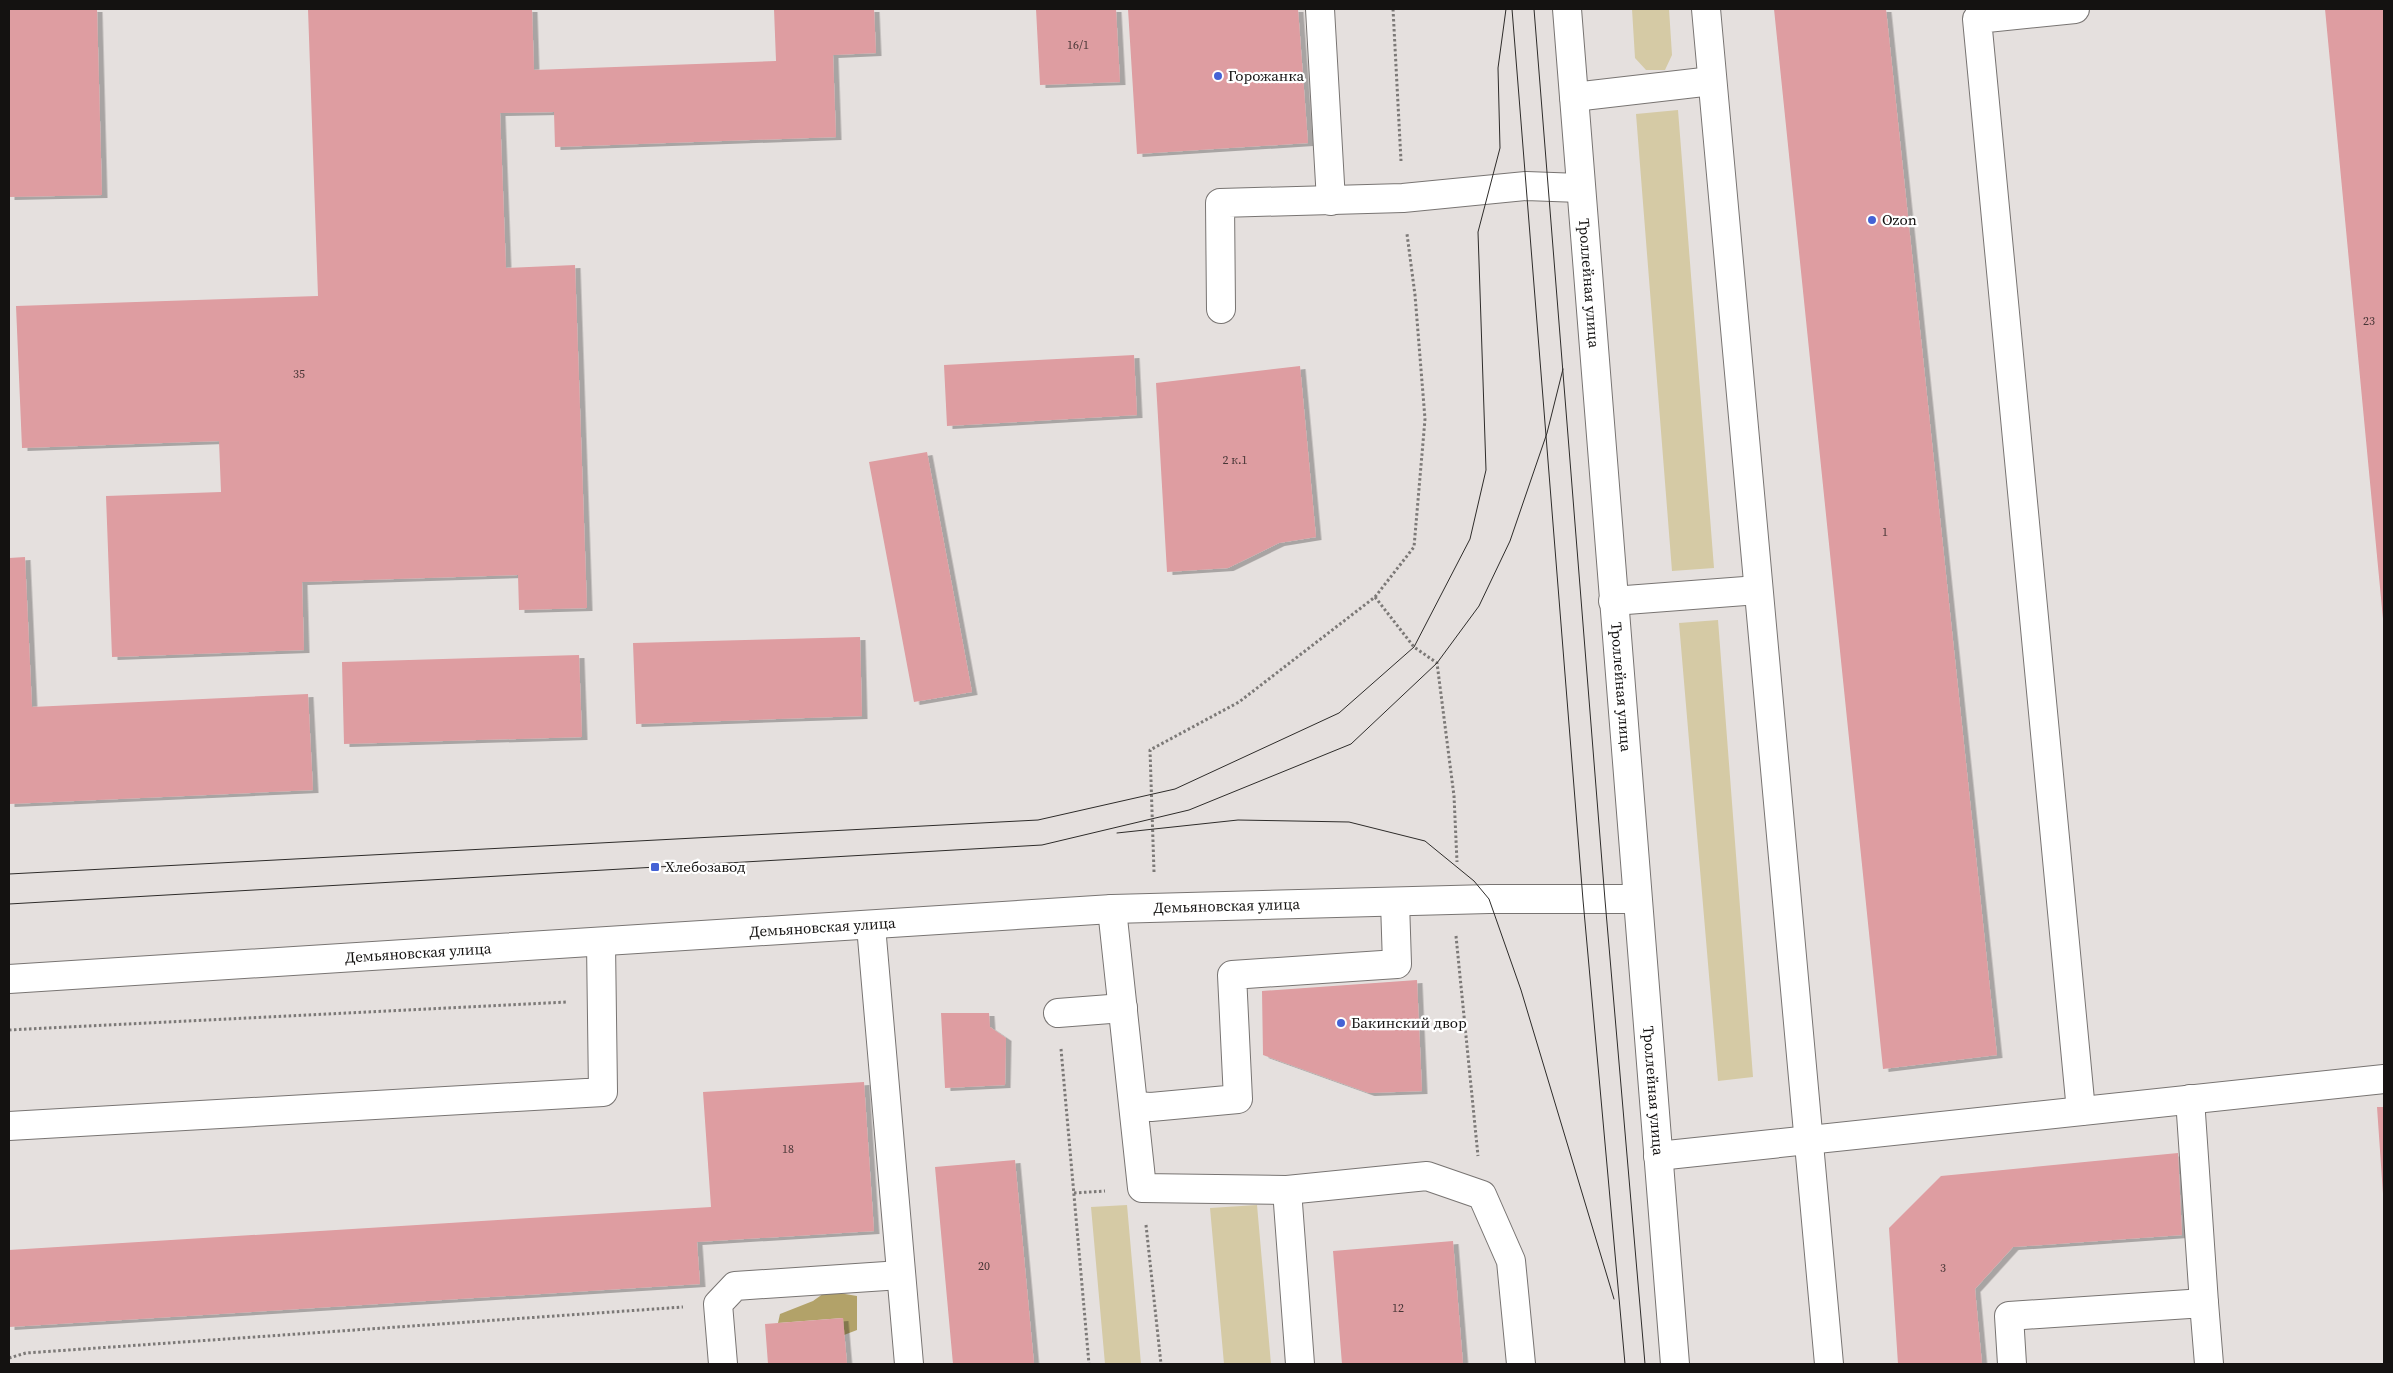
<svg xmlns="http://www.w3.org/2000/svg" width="2393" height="1373" font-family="'Source Serif 4',serif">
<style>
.green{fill:#d5caa5}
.forest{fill:#b2a269}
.building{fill:#de9da1;filter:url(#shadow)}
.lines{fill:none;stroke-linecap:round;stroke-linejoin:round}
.minor-casing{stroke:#787472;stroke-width:30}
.major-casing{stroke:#787472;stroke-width:30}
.path{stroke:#7c7977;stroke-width:3;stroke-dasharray:2.5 2.5;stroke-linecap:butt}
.minor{stroke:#fff;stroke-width:28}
.major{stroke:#fff;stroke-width:28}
.tram{stroke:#2e2c2a;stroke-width:1}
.poi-dot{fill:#4462d5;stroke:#fff;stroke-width:2}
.labels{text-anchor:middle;stroke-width:4.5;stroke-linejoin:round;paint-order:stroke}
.number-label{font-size:12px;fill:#463535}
.poi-label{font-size:15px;fill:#141211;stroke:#fff;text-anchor:start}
.street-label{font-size:15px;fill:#141211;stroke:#fff}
</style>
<defs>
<filter id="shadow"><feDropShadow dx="5.5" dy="3" stdDeviation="0" flood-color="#0004"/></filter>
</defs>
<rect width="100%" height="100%" fill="#e5e0de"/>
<path class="green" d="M1632 9H1669L1672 55 1665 70H1646L1635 58Z
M1678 110 1714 568 1672 571 1636 114Z
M1718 620 1753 1077 1718 1081 1679 623Z
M1127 1205 1141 1364H1105L1091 1207Z
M1257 1205 1271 1364H1224L1210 1208Z"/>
<path class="forest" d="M827 1291 857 1296V1330L844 1335 843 1318 778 1323 780 1314 813 1301Z"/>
<path class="building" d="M9 9H97L102 195 9 197Z
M308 9H532L534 70 776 61 774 9H874L876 53 833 55 836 137 555 147 554 112 500 113 506 268 575 265 587 608 519 610 518 575 302 582 304 650 112 657 106 496 221 492 219 441 22 448 16 306 318 296Z
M1036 9H1116L1120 82 1040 85Z
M1128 9H1298L1308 143 1137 154Z
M1774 9H1886L1997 1055 1883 1069Z
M2325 9H2384V619H2383Z
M1134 355 1137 415 947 426 944 365Z
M1300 366 1316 537 1279 543 1228 568 1167 572 1156 383Z
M927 452 972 692 914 702 869 462Z
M25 557 32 707 308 694 313 790 9 804V558Z
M860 637 862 716 636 724 633 643Z
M579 655 582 737 344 744 342 662Z
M1417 980 1422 1091 1369 1093 1263 1055 1262 991Z
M941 1013H989L990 1027 1006 1038 1005 1085 945 1088Z
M864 1082 874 1231 697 1242 700 1284 9 1327V1250L711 1207 703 1092Z
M2377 1107H2384V1194H2383Z
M2178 1153 2182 1235 2013 1247 1975 1289 1982 1364H1898L1889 1228 1941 1176Z
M1015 1160 1034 1364H953L935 1167Z
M1453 1241 1463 1364H1342L1333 1251Z
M843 1318 847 1364H768L765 1324Z"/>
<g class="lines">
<defs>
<g id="minor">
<path d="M1320 9 1331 201"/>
<path d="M1706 9 1829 1364"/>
<path d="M2075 9 1977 19 2081 1111"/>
<path d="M1574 97 1712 81"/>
<path d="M1221 309 1220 203 1403 198 1526 186 1580 188"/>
<path d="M1613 601 1758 590"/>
<path d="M1112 909 1142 1188 1287 1190 1427 1176 1482 1195 1511 1261 1521 1364"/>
<path d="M871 926 909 1364"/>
<path id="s1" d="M9 979 1112 909 1489 899H1637"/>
<path d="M1058 1013 1123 1008"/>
<path d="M2190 1099 2204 1303"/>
<path d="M1135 1106 1151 1107 1238 1099 1232 975 1397 964 1395 902"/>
<path d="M9 1126 603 1092 601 943"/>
<path d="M1658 1156 2384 1079"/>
<path d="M1287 1190 1300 1364"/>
<path d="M723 1364 718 1304 735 1286 901 1275"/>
<path d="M2012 1364 2009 1316 2204 1303 2209 1364"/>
</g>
<g id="major">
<path id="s2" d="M1567 9 1675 1364"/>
</g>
</defs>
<use href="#minor" class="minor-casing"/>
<use href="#major" class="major-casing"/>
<path class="path" d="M1393 9 1401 161
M1375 597 1414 647 1437 663 1454 796 1457 862
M1154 872 1150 750 1239 702 1375 597 1414 547 1425 419 1415 295 1407 234
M1456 936 1478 1156
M9 1030 566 1002
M1061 1049 1089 1364
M1074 1193 1105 1191
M1146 1225 1161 1364
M9 1358 26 1353 683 1307"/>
<use href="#minor" class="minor"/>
<use href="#major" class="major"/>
<path class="tram" d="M1512 9 1583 900 1625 1364
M1534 9 1605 900 1645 1364
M1117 833 1238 820 1349 822 1425 841 1474 881 1489 899 1521 990 1614 1299
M9 874 1038 820 1175 789 1339 713 1414 647 1470 539 1486 470 1478 232 1500 148 1498 68 1506 9
M9 904 1042 845 1189 810 1351 744 1437 663 1479 606 1510 541 1547 433 1563 369"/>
</g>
<g class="poi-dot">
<circle cx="1218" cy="76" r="5"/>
<circle cx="1872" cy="220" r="5"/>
<rect x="650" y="862" width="10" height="10" rx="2.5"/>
<circle cx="1341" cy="1023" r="5"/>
</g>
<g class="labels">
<g class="number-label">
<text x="1078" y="49">16/1</text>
<text x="2369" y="325">23</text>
<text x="299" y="378">35</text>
<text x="1235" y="464">2 к.1</text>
<text x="1885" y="536">1</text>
<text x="788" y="1153">18</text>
<text x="984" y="1270">20</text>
<text x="1943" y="1272">3</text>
<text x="1398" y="1312">12</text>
</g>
<g class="poi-label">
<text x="1228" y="81">Горожанка</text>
<text x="1882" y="225">Ozon</text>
<text x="665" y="872">Хлебозавод</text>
<text x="1351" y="1028">Бакинский двор</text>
</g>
<g class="street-label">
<text dy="5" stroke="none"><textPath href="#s2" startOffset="275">Троллейная улица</textPath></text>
<text dy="5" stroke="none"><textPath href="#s2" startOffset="680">Троллейная улица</textPath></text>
<text dy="5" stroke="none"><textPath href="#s1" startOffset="1220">Демьяновская улица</textPath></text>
<text dy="5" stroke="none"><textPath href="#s1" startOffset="815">Демьяновская улица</textPath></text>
<text dy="5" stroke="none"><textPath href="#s1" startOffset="410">Демьяновская улица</textPath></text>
<text dy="5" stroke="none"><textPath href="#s2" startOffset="1085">Троллейная улица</textPath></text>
</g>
</g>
<rect width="2393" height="1373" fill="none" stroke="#141211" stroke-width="20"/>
</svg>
